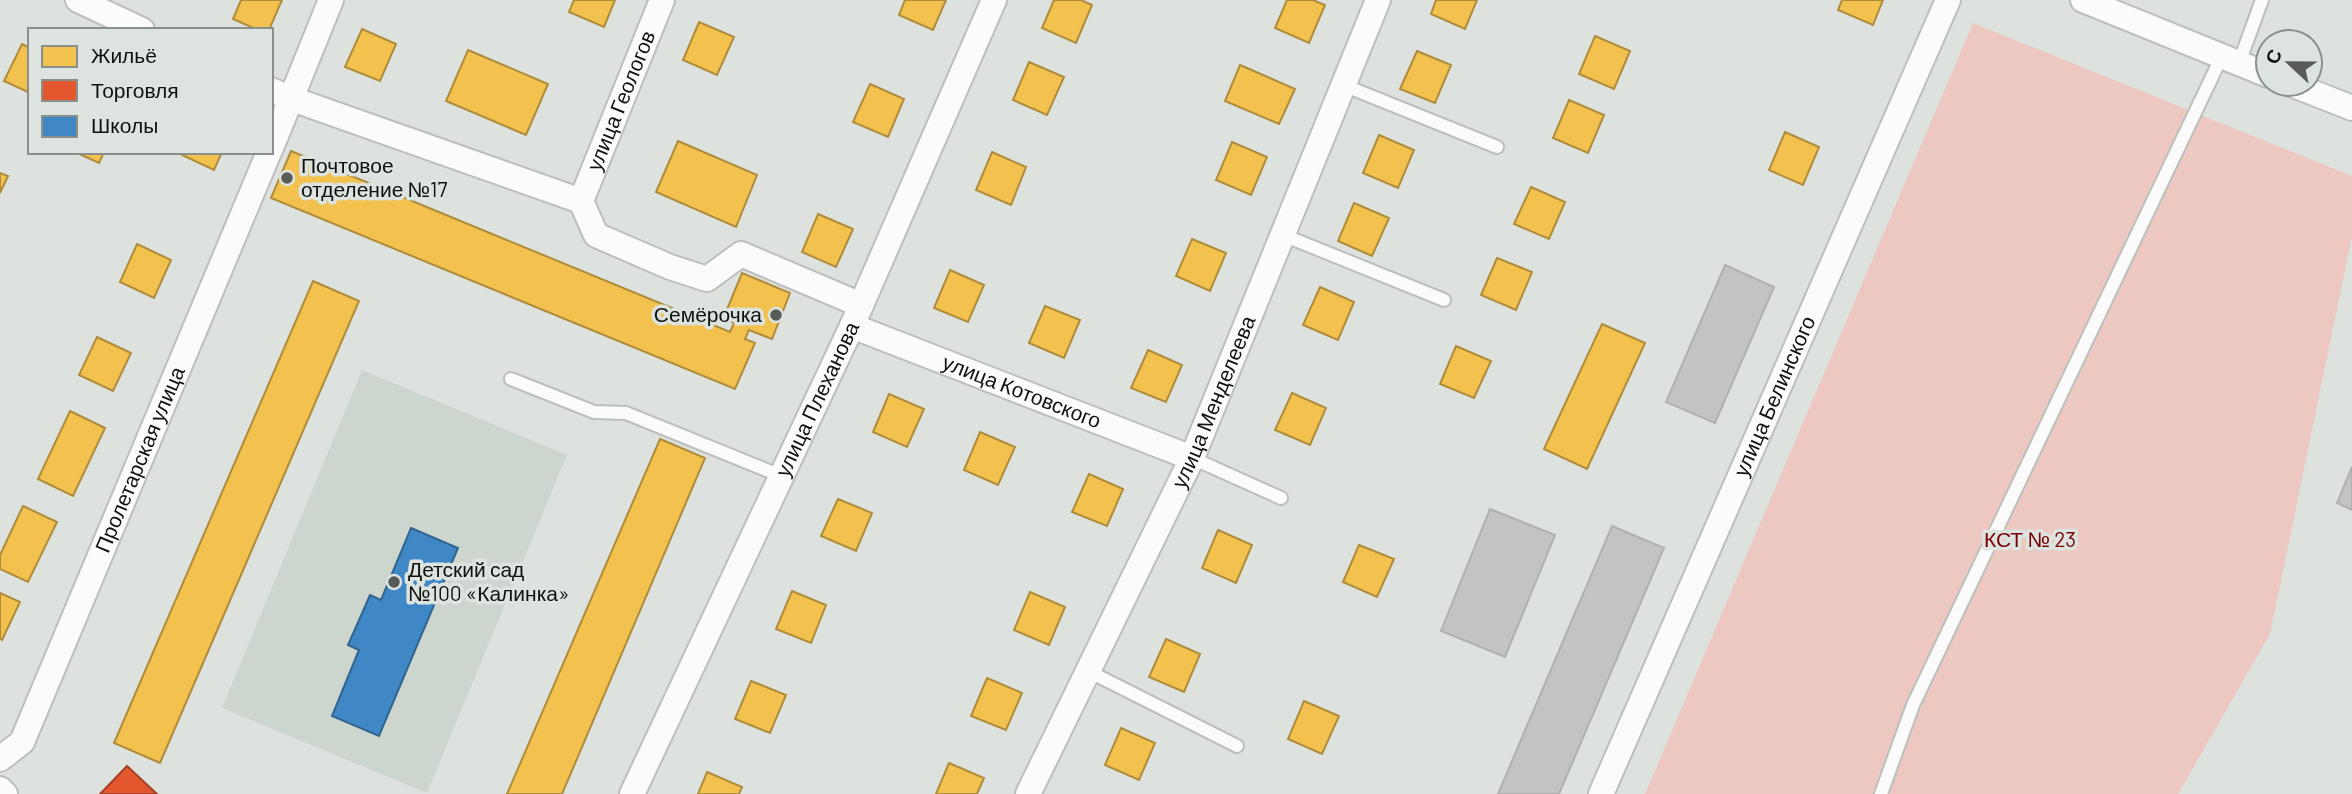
<svg xmlns="http://www.w3.org/2000/svg" width="2352" height="794" font-family="Barlow,sans-serif">
<style>
.built{fill:#cdd6ce}
.green{fill:#ecc8c1}
.homes{fill:#f2c14e;stroke:#ae8c3b;stroke-width:2}
.shops{fill:#e4572e;stroke:#a44225;stroke-width:2}
.schools{fill:#3f88c5;stroke:#31658f;stroke-width:2}
.building{fill:#c1c4c1;stroke:#afb1af;stroke-width:2}
.lines{fill:none;stroke-linecap:round;stroke-linejoin:round}
.lane-casing{stroke:#bdbfbd;stroke-width:16}
.street-casing{stroke:#bdbfbd;stroke-width:28}
.lane{stroke:#fafbfa;stroke-width:12}
.street{stroke:#fafbfa;stroke-width:24}
.poi-dot{fill:#585b58;stroke:#dde3de;stroke-width:2.5}
.labels{text-anchor:middle;stroke-width:7;stroke-linejoin:round;paint-order:stroke}
.street-label{font-size:21px;fill:#101210;stroke:#dde3de}
.poi-label{font-size:21px;fill:#101210;stroke:#dde3de;text-anchor:start}
.park-label{font-size:21px;fill:#790004;stroke:#dde3de}
</style>
<rect width="100%" height="100%" fill="#dee2df"/>
<path class="built" d="M362 370 567 455 427 793 222 708Z"/>
<path class="green" d="M1973 23 2352 176V236L2270 634 2178 794H1645Z"/>
<path class="homes" d="M241 0H282L269 30H258L233 19Z
M574 0H615L604 27 569 12Z
M905 0H946L933 30 899 15Z
M1054 0H1081L1092 5 1076 43 1042 28Z
M1287 0H1313L1325 5 1309 43 1275 28Z
M1436 0H1477L1465 29 1431 14Z
M1842 0H1883L1873 25 1838 10Z
M699 22 734 37 717 75 683 60Z
M362 29 396 44 380 81 345 67Z
M1595 36 1630 51 1614 89 1579 74Z
M22 44 30 48V93L4 81Z
M468 50 548 84 526 135 446 101Z
M1417 51 1451 65 1435 103 1400 89Z
M1029 62 1064 77 1047 115 1013 100Z
M1240 65 1295 89 1279 124 1225 101Z
M870 84 904 99 888 137 853 122Z
M1569 100 1604 115 1588 153 1553 138Z
M1785 132 1819 147 1803 185 1769 170Z
M1379 135 1414 150 1398 188 1363 173Z
M678 141 757 175 736 227 656 192Z
M1232 142 1267 157 1251 195 1216 180Z
M291 151 730 332 734 323 723 319 742 273 790 293 772 339 749 330 745 339 755 343 735 389 271 198Z
M75 152H104L99 163Z
M181 152H222L214 170 180 154Z
M992 152 1026 167 1011 205 976 190Z
M0 173 8 176 0 193Z
M1531 187 1565 202 1549 239 1514 224Z
M1354 203 1389 218 1372 256 1338 241Z
M818 214 853 229 836 267 802 252Z
M1192 239 1226 253 1210 291 1176 276Z
M137 244 171 260 154 298 120 282Z
M1497 258 1532 272 1516 310 1481 295Z
M950 270 984 285 968 322 934 308Z
M313 281 359 301 160 763 114 743Z
M1320 287 1354 302 1338 340 1303 325Z
M1045 306 1080 320 1064 358 1029 343Z
M1602 324 1645 343 1587 469 1544 449Z
M97 337 131 353 113 391 79 375Z
M1456 346 1491 361 1474 398 1440 384Z
M1148 350 1182 365 1166 402 1131 388Z
M1292 393 1326 408 1310 445 1275 430Z
M889 394 924 409 907 447 873 432Z
M70 411 105 428 73 496 38 479Z
M980 432 1015 447 998 485 964 470Z
M660 439 705 458 562 794H507Z
M1089 474 1123 489 1107 526 1072 512Z
M838 499 872 513 856 551 821 536Z
M23 506 57 522 28 582 0 569V555Z
M1218 530 1252 545 1236 583 1202 568Z
M1359 545 1394 559 1377 597 1343 582Z
M792 591 826 605 811 643 776 629Z
M1030 592 1065 607 1049 645 1014 630Z
M0 593 20 602 2 640 0 638Z
M1166 639 1200 654 1184 692 1149 677Z
M987 678 1022 693 1006 730 971 716Z
M751 681 786 695 770 733 735 719Z
M1304 701 1339 716 1322 754 1288 739Z
M1121 728 1155 743 1139 780 1105 765Z
M949 763 984 778 977 794H936Z
M707 772 742 787 739 794H698Z"/>
<path class="shops" d="M127 766 157 794H100Z"/>
<path class="schools" d="M411 528 458 548 379 736 332 716 359 650 348 645 370 595 381 600Z"/>
<path class="building" d="M1725 265 1774 287 1715 423 1666 402Z
M2352 467V510L2337 503Z
M1490 509 1555 535 1505 657 1441 631Z
M1612 526 1664 548 1559 794H1498Z"/>
<g class="lines">
<defs>
<path id="lane" d="M2239 63 2262 0
M1343 85 1497 147
M1283 235 1444 300
M511 379 594 412 626 413 781 476
M1192 458 1281 498
M1088 671 1237 746
M1881 794 1913 705 2222 56"/>
<g id="street">
<path d="M78 0 142 30"/>
<path d="M2083 0 2268 75"/>
<path d="M2291 84 2352 108"/>
<path d="M271 90 292 99 581 201 596 235 670 267 707 279 741 254 861 305"/>
<path d="M271 148 331 0"/>
<path id="s1" d="M581 201 662 0"/>
<path id="s2" d="M852 326 1192 458"/>
<path id="s3" d="M0 759 22 742 269 152"/>
<path d="M0 789 5 794"/>
<path id="s4" d="M632 794 852 326 994 0"/>
<path id="s5" d="M1028 794 1192 458 1378 0"/>
<path id="s6" d="M1601 794 1948 0"/>
</g>
</defs>
<use href="#lane" class="lane-casing"/>
<use href="#street" class="street-casing"/>
<use href="#lane" class="lane"/>
<use href="#street" class="street"/>
</g>
<g class="poi-dot">
<circle cx="287" cy="178" r="7"/>
<circle cx="776" cy="315" r="7"/>
<circle cx="394" cy="582" r="7"/>
</g>
<g class="labels">
<g class="street-label">
<text dy="7" stroke="none"><textPath href="#s1" startOffset="108">улица Геологов</textPath></text>
<text dy="7" stroke="none"><textPath href="#s2" startOffset="182">улица Котовского</textPath></text>
<text dy="7" stroke="none"><textPath href="#s6" startOffset="434">улица Белинского</textPath></text>
<text dy="7" stroke="none"><textPath href="#s4" startOffset="436">улица Плеханова</textPath></text>
<text dy="7" stroke="none"><textPath href="#s5" startOffset="434">улица Менделеева</textPath></text>
<text dy="7" stroke="none"><textPath href="#s3" startOffset="334">Пролетарская улица</textPath></text>
</g>
<g class="poi-label">
<text x="301" y="173">Почтовое<tspan x="301" dy="24">отделение №17</tspan></text>
<text x="762" y="322" text-anchor="end">Семёрочка</text>
<text x="408" y="577">Детский сад<tspan x="408" dy="24">№100 «Калинка»</tspan></text>
</g>
<g class="park-label">
<text x="2030" y="547">КСТ № 23</text>
</g>
</g>
<rect x="28" y="28" width="245" height="126" fill="#dde3de" stroke="#8b8f8c" stroke-width="2"/>
<rect x="42" y="46" width="35" height="21" fill="#f2c14e" stroke="#8b8f8c" stroke-width="2"/>
<text x="91" y="63" font-size="21" fill="#101210">Жильё</text>
<rect x="42" y="80" width="35" height="21" fill="#e4572e" stroke="#8b8f8c" stroke-width="2"/>
<text x="91" y="98" font-size="21" fill="#101210">Торговля</text>
<rect x="42" y="116" width="35" height="21" fill="#3f88c5" stroke="#8b8f8c" stroke-width="2"/>
<text x="91" y="133" font-size="21" fill="#101210">Школы</text>
<g transform="translate(2289 63) rotate(292)"><circle r="33" fill="#dde3de" stroke="#8b8f8c" stroke-width="2"/>
<path d="M0-5L12 26L0 18L-12 26Z" fill="#585b58"/>
<text y="-10" font-size="19" font-weight="bold" text-anchor="middle" fill="#101210">С</text>
</g>
</svg>
